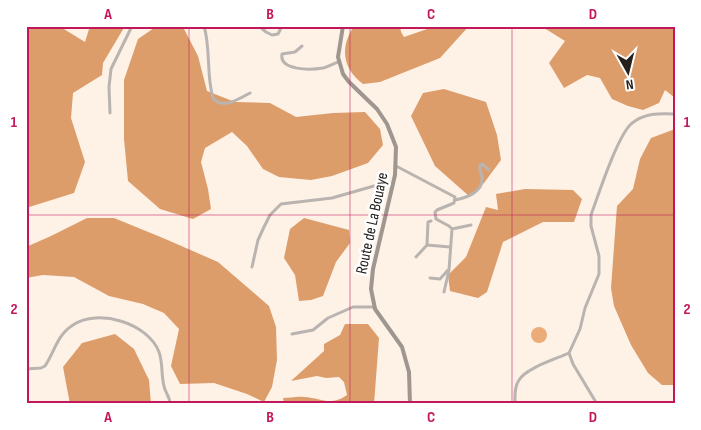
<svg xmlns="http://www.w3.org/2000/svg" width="701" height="430" font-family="'Sofia Sans Condensed',sans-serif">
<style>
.forest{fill:#dc9d6b}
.water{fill:#ecac79}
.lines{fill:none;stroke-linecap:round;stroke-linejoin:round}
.minor{stroke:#bab4b0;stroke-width:3}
.secondary{stroke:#9e968f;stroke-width:4}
.grid{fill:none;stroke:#c2185b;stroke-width:1;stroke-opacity:0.55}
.labels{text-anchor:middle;stroke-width:5;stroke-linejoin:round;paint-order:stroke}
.street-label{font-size:16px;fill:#25201c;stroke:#fff}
.neatline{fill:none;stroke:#c2185b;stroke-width:2}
.grid-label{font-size:16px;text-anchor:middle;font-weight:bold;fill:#c2185b}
</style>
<rect width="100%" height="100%" fill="#fef1e6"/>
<path class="forest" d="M26 26H59L85 42 90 26H125L103 63 102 75 73 93 71 118 85 162 74 193 26 208Z
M157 26 183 27 198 56 207 91 235 102 270 103 296 117 333 113 365 112 380 129 383 145 368 163 332 176 311 180 279 177 263 169 247 146 232 132 205 148 201 162 208 189 211 209 193 219 160 209 128 181 124 139V80L138 39Z
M354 26H400L401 32 404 37 436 26H469L440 58 380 82 363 84C342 68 340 47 354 26Z
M541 26H675V98L665 90 659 103 643 110 628 106 612 99 600 78 587 75 564 88 549 63 565 41Z
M444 89 486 102 497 135 501 160 484 183 469 196 435 166 411 116 423 93Z
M675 129V385H662L648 373 631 345 614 306 611 288 617 206 633 189 640 159 651 138Z
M525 189 573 190 582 199 574 222H543L503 242 487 292 478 298 450 291 448 275 466 257 486 207 498 210 496 194Z
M87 218H114L163 238 218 262 269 306 276 327 277 360 272 387 264 402 247 394 214 383 180 384 171 366 179 329 164 313 143 304 109 296 74 277 43 275 26 278V247L51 236Z
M304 218 349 230 350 243 336 262 323 296 311 300 299 301 295 275 284 258 290 229Z
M345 324H368L379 338 374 404H284L283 398C290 398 297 396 304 397 322 398 330 407 347 395L344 382 339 377 326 378 317 376 291 381 324 351V344L340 335Z
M115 334 134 349 149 380 151 404H70L63 367 82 343Z"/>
<path class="water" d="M531 335a8 8 0 1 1 16 0a8 8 0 1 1-16 0Z"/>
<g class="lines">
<path class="minor" d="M204 26C211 49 206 75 213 98 222 110 239 99 250 93
M259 26 266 32 272 35 278 34 282 26
M302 46 295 52 282 54C279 71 311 70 323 68 328 67 333 64 338 62
M110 113 109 87 111 69 132 26
M396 166 455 197 454 203 437 210 435 212 436 219 449 226 452 229 449 270 444 292
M455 200C466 198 484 192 482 177 481 172 479 170 480 165L482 164 489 170
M431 221 428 222 427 245 450 247
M452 229 471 225
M416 257 427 245
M252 267 258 240 264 227 270 215 281 204 332 198 374 186 393 185
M430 278 440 279 448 270
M292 334 313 330 328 318 353 307H375
M26 369 41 368 45 366C55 351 57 335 73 325 98 308 148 323 159 352 163 363 161 375 164 386 165 393 170 396 170 404
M481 403 482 404
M515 404C515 396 514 387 519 380 526 368 556 359 569 353
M597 404 573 364 569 353 580 329 585 308 599 274V256L591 226V215C598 196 617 137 631 124 644 113 659 113 675 114"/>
<path class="secondary" d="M343 26 338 57 343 74 349 82 377 109 387 124 396 147 395 175 373 269 371 289 375 309 402 347 409 372 410 404"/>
</g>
<path class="grid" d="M189 26V404M350 26V404M512 26V404M26 215H675"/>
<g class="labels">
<g class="street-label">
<text transform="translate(371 223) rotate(-78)" y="6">Route de La Bouaye</text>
</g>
</g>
<rect width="701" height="430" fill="none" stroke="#ffffff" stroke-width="55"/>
<g transform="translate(628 72) rotate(172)" stroke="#ffffff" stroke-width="4" paint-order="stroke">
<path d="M0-4L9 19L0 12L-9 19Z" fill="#25201c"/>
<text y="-8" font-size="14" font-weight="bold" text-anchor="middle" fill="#25201c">N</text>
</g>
<rect x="28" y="28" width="646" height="374" class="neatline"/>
<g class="grid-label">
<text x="108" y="19">A</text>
<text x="270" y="19">B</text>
<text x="431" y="19">C</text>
<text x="593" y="19">D</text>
<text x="14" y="127">1</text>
<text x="687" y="127">1</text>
<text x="14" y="314">2</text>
<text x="687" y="314">2</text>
<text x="108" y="422">A</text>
<text x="270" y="422">B</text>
<text x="431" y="422">C</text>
<text x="593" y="422">D</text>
</g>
</svg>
